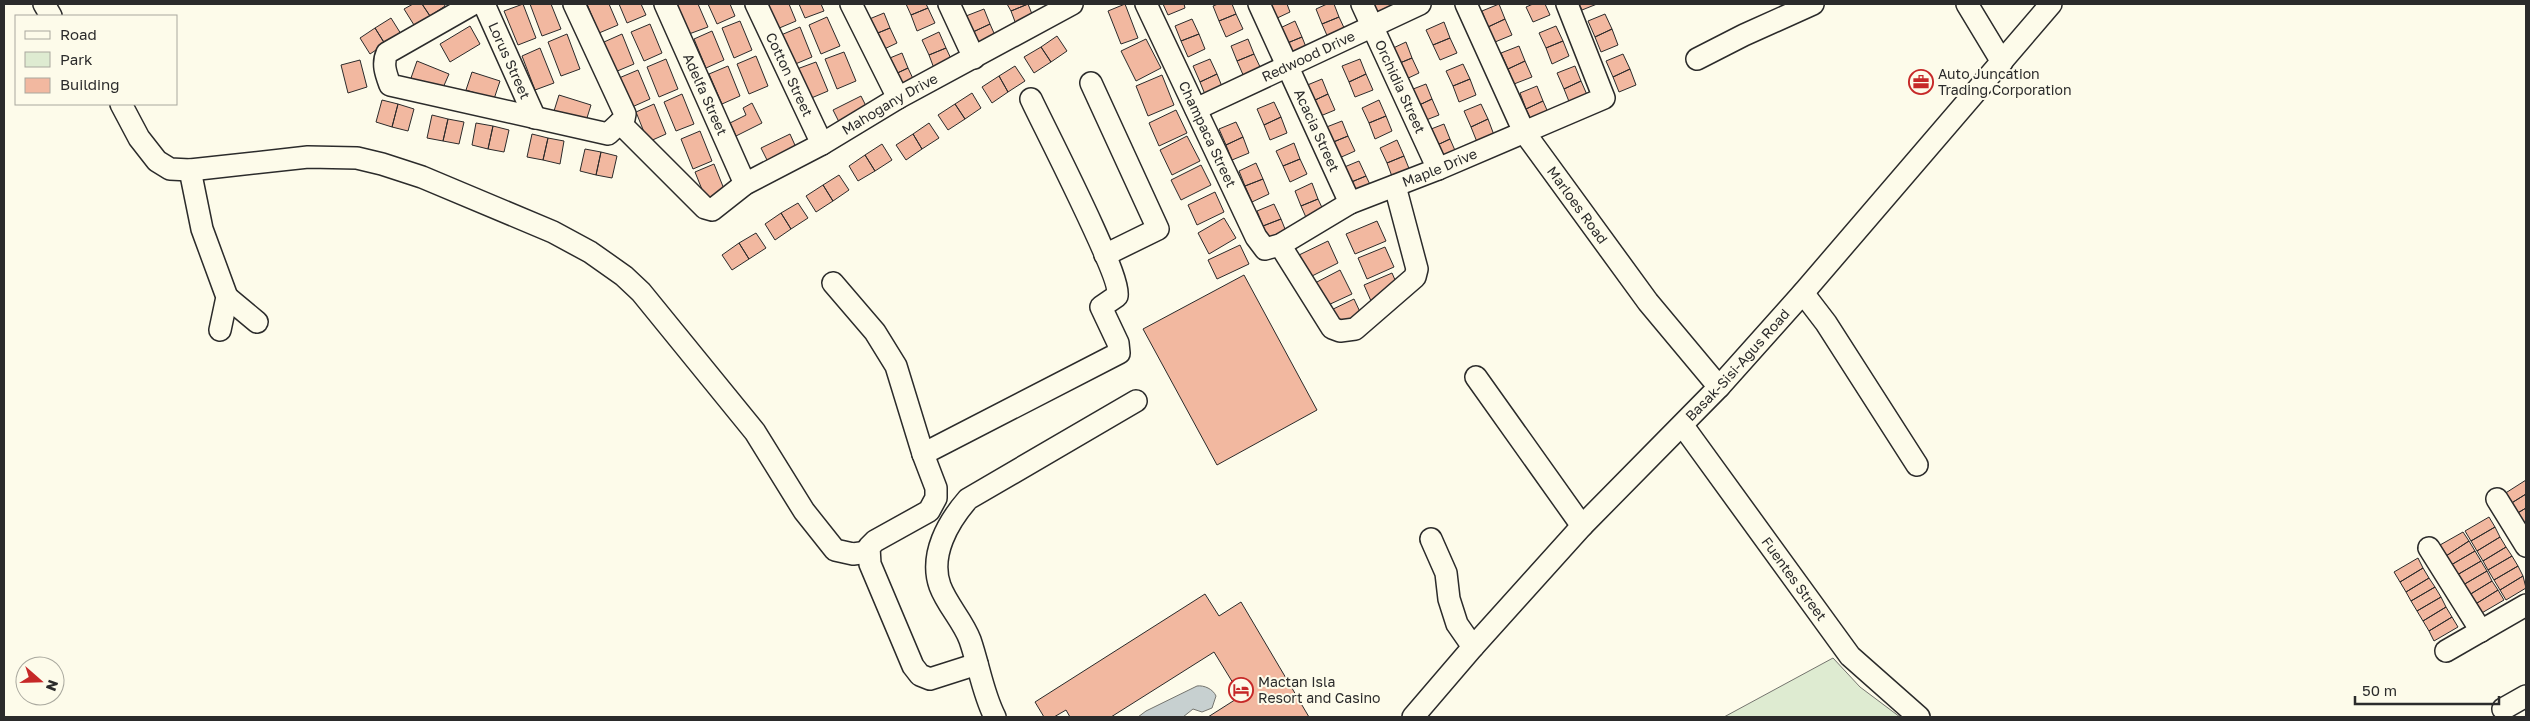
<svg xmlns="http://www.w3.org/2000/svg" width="2530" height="721" font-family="'Golos Text',sans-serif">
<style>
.green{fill:#deebd1;stroke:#74746e}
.water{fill:#c7d0d0;stroke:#74746e}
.building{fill:#f2b8a0;stroke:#2b2b2b}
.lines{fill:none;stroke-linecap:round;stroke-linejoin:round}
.minor-casing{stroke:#2b2b2b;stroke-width:24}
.minor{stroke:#fdfbea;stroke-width:21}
.labels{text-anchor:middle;stroke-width:4;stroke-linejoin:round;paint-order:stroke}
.street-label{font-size:14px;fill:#2b2b2b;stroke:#fdfbea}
.poi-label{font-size:14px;fill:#2b2b2b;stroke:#fdfbea;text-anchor:start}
</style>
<rect width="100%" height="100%" fill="#fdfbea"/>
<path class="green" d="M1833 658 1860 687 1900 717H1724Z"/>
<path class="water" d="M1197 686C1204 685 1213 689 1216 696L1212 708 1202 712 1193 709 1183 717H1138L1146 711Z"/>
<path class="building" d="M413 4H422L430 16 414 25 404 9Z
M422 4H444L445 6 430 16Z
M523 4 536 38 518 45 504 11Z
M530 4H551L561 29 542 36Z
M587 4H609L618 25 599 33Z
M619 4H641L646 15 627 23Z
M679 4H698L708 27 689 34 677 5Z
M708 4H730L735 16 717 24Z
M767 4H789L796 21 777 29Z
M799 4H821L824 11 805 18Z
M906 4H926L928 8 911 15Z
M1007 4H1028L1011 11Z
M1028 4 1034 19 1017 27 1011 11Z
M1125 4 1138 38 1121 44 1108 11Z
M1163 4H1184L1185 8 1168 15Z
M1218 4H1232L1236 14 1219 21 1213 6Z
M1268 4H1287L1290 12 1273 20Z
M1327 4H1334L1339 17 1322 24 1316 9Z
M1376 4H1390L1395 14 1378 21 1371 6Z
M1499 4 1505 19 1488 27 1482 11Z
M1533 4H1545L1550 15 1533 22 1526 7Z
M1579 4H1597L1582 10Z
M928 8 935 23 917 31 911 15Z
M984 9 990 24 973 32 966 16Z
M884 13 890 28 873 35 867 20Z
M1236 14 1243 29 1226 37 1219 21Z
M1605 14 1612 29 1595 37 1588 21Z
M827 17 840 46 821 54 809 25Z
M1339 17 1346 32 1329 40 1322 24Z
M391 18 401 34 385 44 375 28Z
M1192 19 1199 34 1181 41 1175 26Z
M1505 19 1512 35 1495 42 1488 27Z
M740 21 752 50 734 58 722 28Z
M1295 21 1302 37 1285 44 1278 29Z
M1444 22 1450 38 1433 45 1426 30Z
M650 24 662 53 644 61 631 32Z
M990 24 997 40 979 47 973 32Z
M470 26 480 44 450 62 440 44Z
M1556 26 1563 41 1546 48 1539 33Z
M800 27 812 57 793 65 781 35Z
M375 28 385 44 370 54 360 38Z
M890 28 897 43 880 51 873 35Z
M1612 29 1618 45 1601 52 1595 37Z
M712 31 724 60 706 68 694 39Z
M939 32 946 48 929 55 922 40Z
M567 34 580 69 561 76 548 42Z
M622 34 634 64 615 72 604 42Z
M1199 34 1205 49 1188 57 1181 41Z
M1057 36 1067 51 1051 62 1041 47Z
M1302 37 1308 52 1291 60 1285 44Z
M1450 38 1457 53 1440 60 1433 45Z
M1146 39 1161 68 1136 81 1121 51Z
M1248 39 1254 54 1237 61 1231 46Z
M1563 41 1569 56 1552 64 1546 48Z
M1406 42 1412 58 1395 65 1389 50Z
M1519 46 1525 61 1508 69 1501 53Z
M1041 47 1051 62 1034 73 1024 57Z
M540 48 554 83 535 90 522 56Z
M946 48 953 63 935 71 929 55Z
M844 52 856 81 837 89 825 59Z
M902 53 908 68 891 76 885 60Z
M1254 54 1261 69 1244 77 1237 61Z
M1623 54 1630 69 1613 77 1606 61Z
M756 56 768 86 749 94 737 64Z
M1412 58 1419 73 1402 81 1395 65Z
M666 59 678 89 659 97 647 67Z
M1210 59 1217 74 1200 82 1193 66Z
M1360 59 1366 74 1349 82 1342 66Z
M360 60 367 87 348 93 341 65Z
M417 61 449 74 442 90 411 78Z
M1525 61 1532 77 1514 84 1508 69Z
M816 62 828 91 809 99 797 69Z
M1463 64 1470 79 1453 86 1446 71Z
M728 66 740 96 722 104 709 74Z
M1015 66 1025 81 1008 92 999 76Z
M1575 66 1581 81 1564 89 1557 73Z
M908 68 915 83 898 91 891 76Z
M1630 69 1636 85 1619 92 1613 77Z
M638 70 650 99 632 107 619 78Z
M472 72 500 81 494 99 466 90Z
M1217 74 1223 89 1206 97 1200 82Z
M1366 74 1373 90 1355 97 1349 82Z
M1162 75 1174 105 1148 116 1136 86Z
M999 76 1008 92 992 103 982 87Z
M1322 79 1328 94 1311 102 1305 86Z
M1470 79 1476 95 1459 102 1453 86Z
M1581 81 1588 97 1570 104 1564 89Z
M1426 84 1432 99 1415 107 1408 91Z
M1537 86 1543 101 1526 109 1520 93Z
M972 93 981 108 965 119 955 104Z
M682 94 694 124 676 131 664 102Z
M1328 94 1335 110 1318 117 1311 102Z
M559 95 591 105 586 121 554 111Z
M861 96 870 114 842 128 833 110Z
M1432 99 1439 115 1421 122 1415 107Z
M382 100 398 104 392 127 376 122Z
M1379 100 1386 116 1369 123 1362 108Z
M1543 101 1550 117 1533 124 1526 109Z
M1274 102 1281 117 1264 125 1257 109Z
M752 103 762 123 736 136 730 123 746 115 743 108Z
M398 104 414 109 408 131 392 127Z
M654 104 666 134 648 142 636 112Z
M955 104 965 119 948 130 938 115Z
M1481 104 1488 119 1471 127 1464 111Z
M1176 110 1187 133 1159 146 1149 123Z
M432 115 448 119 443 141 427 138Z
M1386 116 1392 131 1375 139 1369 123Z
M1281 117 1287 133 1270 140 1264 125Z
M448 119 464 122 459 144 443 141Z
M1488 119 1494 135 1477 142 1471 127Z
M1342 121 1348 136 1331 143 1324 128Z
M1236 122 1243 137 1226 145 1219 129Z
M476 123 493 126 488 149 472 145Z
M929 123 939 138 922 149 913 134Z
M1444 124 1450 139 1433 147 1426 131Z
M493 126 509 130 504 152 488 149Z
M700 131 712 161 693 169 681 139Z
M532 134 548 138 543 160 527 157Z
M790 134 798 152 770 166 761 148Z
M913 134 922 149 906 160 896 145Z
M1187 136 1200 161 1172 175 1160 150Z
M1348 136 1355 151 1337 159 1331 143Z
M1243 137 1249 153 1232 160 1226 145Z
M548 138 564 141 560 164 543 160Z
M1450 139 1457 155 1439 162 1433 147Z
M1397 140 1404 156 1387 163 1380 148Z
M1294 143 1300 159 1283 166 1276 151Z
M882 144 892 160 875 171 865 155Z
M585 149 601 152 596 175 580 171Z
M601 152 617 156 612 178 596 175Z
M865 155 875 171 858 181 849 166Z
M1404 156 1410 171 1393 179 1387 163Z
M1300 159 1307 174 1290 182 1283 166Z
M1359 161 1366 176 1349 183 1342 168Z
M1256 163 1263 179 1245 186 1239 171Z
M714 164 726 194 707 202 695 172Z
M1201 165 1211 185 1181 200 1171 180Z
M839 175 849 190 833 201 823 185Z
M1366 176 1373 191 1355 199 1349 183Z
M1263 179 1269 194 1252 202 1245 186Z
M1312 183 1318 199 1301 206 1295 191Z
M823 185 833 201 816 212 806 196Z
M1215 192 1224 212 1197 225 1188 205Z
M1318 199 1325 214 1308 222 1301 206Z
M798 203 808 218 791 229 781 213Z
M1274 204 1281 219 1263 226 1257 211Z
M781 213 791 229 775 240 765 224Z
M1224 218 1236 238 1209 254 1198 233Z
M1281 219 1287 234 1270 242 1263 226Z
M1377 221 1386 241 1355 254 1346 234Z
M756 233 766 248 749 259 739 243Z
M1328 241 1338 263 1310 277 1299 255Z
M739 243 749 259 732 270 722 255Z
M1240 245 1249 264 1217 279 1208 260Z
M1385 247 1394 267 1367 279 1358 258Z
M1340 270 1352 294 1326 306 1315 283Z
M1392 273 1399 289 1371 301 1364 285Z
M1244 275 1317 410 1217 465 1143 329Z
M1354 299 1361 314 1335 327 1327 312Z
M2526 480V494L2510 504 2504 494Z
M2526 494V508L2516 514 2510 504Z
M2526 508V522L2523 524 2516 514Z
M2489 517 2495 527 2471 541 2465 531Z
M2495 527 2500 537 2477 551 2471 541Z
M2463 532 2469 541 2446 556 2440 545Z
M2500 537 2506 547 2483 561 2477 551Z
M2469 541 2475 551 2451 565 2446 556Z
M2506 547 2512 556 2488 570 2483 561Z
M2475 551 2481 561 2457 575 2451 565Z
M2512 556 2518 566 2494 580 2488 570Z
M2418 558 2423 568 2400 582 2394 572Z
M2481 561 2487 571 2463 585 2457 575Z
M2518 566 2523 576 2500 590 2494 580Z
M2423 568 2429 578 2406 592 2400 582Z
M2487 571 2492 581 2469 595 2463 585Z
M2523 576 2526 588 2506 600 2500 590Z
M2429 578 2435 587 2411 601 2406 592Z
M2492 581 2498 590 2474 605 2469 595Z
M2435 587 2441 597 2417 611 2411 601Z
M2498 590 2504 600 2480 614 2474 605Z
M1205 594 1219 616 1241 602 1309 717H1208L1241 696 1214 652 1111 717H1070L1066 710 1054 717H1044L1035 702Z
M2441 597 2446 607 2423 621 2417 611Z
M2446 607 2452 617 2429 631 2423 621Z
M2452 617 2458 627 2434 641 2429 631Z"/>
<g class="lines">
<defs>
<g id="minor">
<path d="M44 4 51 16"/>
<path d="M473 4 387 53C382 64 386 74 390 85L608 134 624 119 625 114 574 4"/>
<path id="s1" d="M484 4 535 118"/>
<path id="s2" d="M665 4 745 184"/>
<path id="s3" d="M756 4 822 144"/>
<path d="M851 4 898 98"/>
<path d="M949 4 974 58"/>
<path id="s4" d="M1146 4 1256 237 1265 249 1280 245 1350 203 1438 169 1604 98 1567 4"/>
<path id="s5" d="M1259 4 1350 203"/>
<path id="s6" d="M1362 4 1438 169"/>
<path id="s7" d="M1466 4 1524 132 1648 302 1719 387"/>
<path d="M1967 4 2002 62"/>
<path d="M1697 59 1744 35 1813 4"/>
<path d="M1091 83 1158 229 1105 255"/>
<path d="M121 104 139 138 157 161 170 169 190 170 308 157 357 158 382 164 422 177 553 232 590 252 624 276 641 292 755 432 804 511 835 550 853 554 868 552"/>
<path id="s8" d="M1196 109 1420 4"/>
<path id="s9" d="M620 123 705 208 712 210 745 184 822 144 898 98 1072 4"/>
<path d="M190 170 202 229 227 297 220 330"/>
<path d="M1280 245 1332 328 1340 331 1355 329 1415 277 1417 269 1395 186"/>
<path d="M833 283 875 332 896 366 923 454 936 488V498L929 511 875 541 869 547 870 564 913 666 920 675 930 679 977 664"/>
<path d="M1803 293 1826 323 1917 465"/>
<path d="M227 297 257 322"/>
<path d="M1476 377 1582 526"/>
<path id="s10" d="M1683 426 1850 656 1919 717"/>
<path d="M923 454 1119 353 1118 343 1101 307 1117 296C1123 279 1043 125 1031 99"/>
<path d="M2497 499 2526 546"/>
<path d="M1431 539 1446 573 1449 599 1457 624 1473 647"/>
<path d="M2429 548 2481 631"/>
<path d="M2446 651 2526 605"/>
<path d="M2503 709 2526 696"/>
<path d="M995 717C983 694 979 666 970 640 963 621 947 605 940 586 929 555 948 522 968 499L1136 401"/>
<path id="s11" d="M1413 717 1473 647 1582 526 1719 387 1803 293 2051 4"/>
</g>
</defs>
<use href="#minor" class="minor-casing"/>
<use href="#minor" class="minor"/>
</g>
<defs>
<symbol id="office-ring" viewBox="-11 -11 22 22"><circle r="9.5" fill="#fdfbea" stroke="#c62828" stroke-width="1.5"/><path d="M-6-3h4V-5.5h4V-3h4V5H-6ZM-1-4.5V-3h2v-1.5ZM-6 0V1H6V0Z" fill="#c62828"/></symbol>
<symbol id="hotel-ring" viewBox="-11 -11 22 22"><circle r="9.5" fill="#fdfbea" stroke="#c62828" stroke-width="1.5"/><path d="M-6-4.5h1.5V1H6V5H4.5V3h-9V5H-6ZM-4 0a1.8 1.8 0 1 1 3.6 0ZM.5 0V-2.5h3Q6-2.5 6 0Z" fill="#c62828"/></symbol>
</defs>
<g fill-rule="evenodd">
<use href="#office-ring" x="1907" y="68" width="28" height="28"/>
<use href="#hotel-ring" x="1227" y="676" width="28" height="28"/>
</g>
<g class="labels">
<g class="street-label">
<text dy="5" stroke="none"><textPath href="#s8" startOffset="124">Redwood Drive</textPath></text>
<text dy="5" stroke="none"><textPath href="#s1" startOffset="62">Lorus Street</textPath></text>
<text dy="5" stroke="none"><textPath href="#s3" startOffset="78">Cotton Street</textPath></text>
<text dy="5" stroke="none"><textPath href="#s6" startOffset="91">Orchidia Street</textPath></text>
<text dy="5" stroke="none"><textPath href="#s2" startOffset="99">Adelfa Street</textPath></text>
<text dy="5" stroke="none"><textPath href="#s9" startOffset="335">Mahogany Drive</textPath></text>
<text dy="5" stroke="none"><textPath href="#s5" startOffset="139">Acacia Street</textPath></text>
<text dy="5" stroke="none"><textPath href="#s4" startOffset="144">Champaca Street</textPath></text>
<text dy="5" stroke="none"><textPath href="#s4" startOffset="466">Maple Drive</textPath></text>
<text dy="5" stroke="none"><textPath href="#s7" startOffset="231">Marloes Road</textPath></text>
<text dy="5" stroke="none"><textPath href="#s11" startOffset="479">Basak-Sisi-Agus Road</textPath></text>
<text dy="5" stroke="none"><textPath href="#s10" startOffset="189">Fuentes Street</textPath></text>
</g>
<g class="poi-label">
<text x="1938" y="79">Auto Juncation<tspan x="1938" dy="16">Trading Corporation</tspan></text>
<text x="1258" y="687">Mactan Isla<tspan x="1258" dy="16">Resort and Casino</tspan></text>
</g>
</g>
<rect width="2530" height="721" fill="none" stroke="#2b2b2b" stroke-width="10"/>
<rect x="15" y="15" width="162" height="90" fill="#fdfbea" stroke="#a9a89e"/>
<rect x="25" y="31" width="25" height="8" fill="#fdfbea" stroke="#a9a89e"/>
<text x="60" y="40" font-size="15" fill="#2b2b2b">Road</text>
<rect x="25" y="52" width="25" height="15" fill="#deebd1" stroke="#a9a89e"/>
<text x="60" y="65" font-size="15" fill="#2b2b2b">Park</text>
<rect x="25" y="78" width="25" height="15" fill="#f2b8a0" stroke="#a9a89e"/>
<text x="60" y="90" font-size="15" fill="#2b2b2b">Building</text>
<g transform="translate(40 681) rotate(110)"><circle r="24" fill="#fdfbea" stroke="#a9a89e"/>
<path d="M0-4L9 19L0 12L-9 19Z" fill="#c62828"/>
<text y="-8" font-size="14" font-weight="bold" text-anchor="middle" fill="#2b2b2b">N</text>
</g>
<path d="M2355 696v8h144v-8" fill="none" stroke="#2b2b2b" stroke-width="2.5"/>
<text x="2362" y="696" font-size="15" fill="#2b2b2b" stroke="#fdfbea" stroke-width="4" paint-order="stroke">50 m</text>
</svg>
